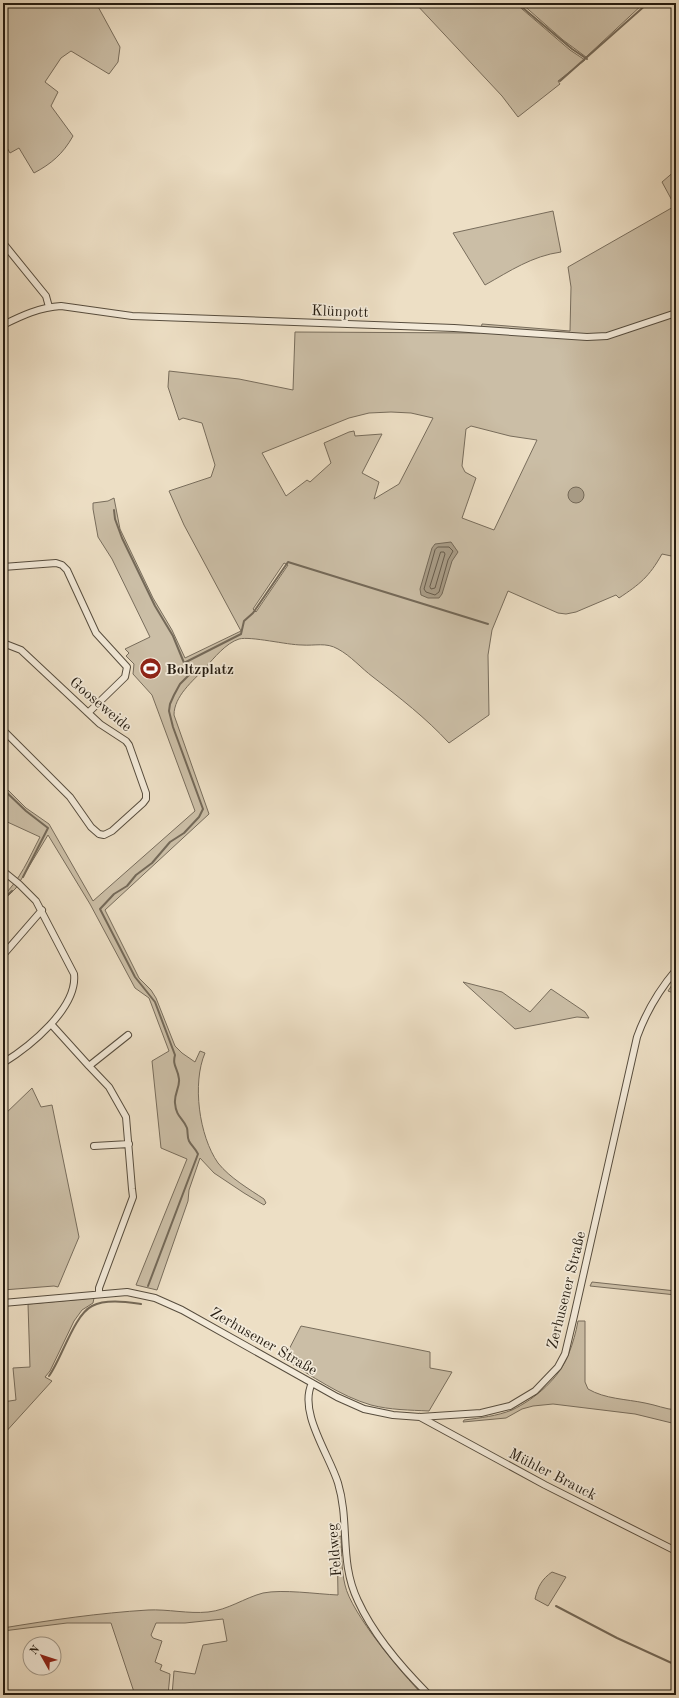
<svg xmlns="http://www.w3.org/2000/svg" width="679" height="1698" font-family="'Old Standard TT',serif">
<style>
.green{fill:#cbbea6;stroke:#786d5c;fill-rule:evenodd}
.water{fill:#a99d88;stroke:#746958}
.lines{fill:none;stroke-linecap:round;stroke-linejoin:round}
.shore{stroke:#675c4c;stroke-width:1}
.stream{stroke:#746958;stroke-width:2}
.minor-casing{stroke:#574d3e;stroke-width:8}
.minor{stroke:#f3ead9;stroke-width:6}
.labels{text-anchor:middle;stroke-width:3.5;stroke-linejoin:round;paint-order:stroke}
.street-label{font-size:15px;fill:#251c11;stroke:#f3ead9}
.poi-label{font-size:15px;font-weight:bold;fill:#251c11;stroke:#f3ead9;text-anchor:start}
</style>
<rect width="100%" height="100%" fill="#eddfc5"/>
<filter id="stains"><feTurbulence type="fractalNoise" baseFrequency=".005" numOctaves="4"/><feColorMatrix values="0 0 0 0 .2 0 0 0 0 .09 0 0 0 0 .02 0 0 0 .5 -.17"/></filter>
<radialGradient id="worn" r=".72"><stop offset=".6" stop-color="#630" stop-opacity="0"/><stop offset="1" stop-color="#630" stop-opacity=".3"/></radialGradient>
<path class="green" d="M3 3H96L120 47 118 62 109 74 71 51 61 58 45 82 58 92 51 106 73 136C63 154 51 164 34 173L19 148 10 153 3 141V90L7 88 3 82Z
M415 3H515L570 50 585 60 558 81 560 84 518 117 502 96Z
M521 3H644L586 57 563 40Z
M676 170V557L662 554C649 577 640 584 619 598L616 595 576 612 566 614 558 613 508 591 492 630 488 655 489 715 449 743C426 718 400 698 373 677 361 668 351 656 338 649 326 642 315 646 302 645 287 645 251 636 239 639 226 643 214 658 205 668 193 681 174 696 174 715L209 814 105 910 139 978 151 990 156 998 175 1046 182 1053 195 1062 200 1051 205 1053C192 1083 199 1136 218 1163 230 1178 249 1189 264 1199L266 1203 264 1205 244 1193 214 1173 200 1158 189 1190 188 1201 157 1290 136 1285 187 1159 161 1148 152 1061 169 1051 149 998 135 988 90 904 48 835 16 888 3 901V896C20 880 29 858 40 837L3 820V785L26 808 49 824 93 901 195 811 152 695 133 674 134 664 126 656 129 653 125 649 150 637 112 559 98 537 93 509V503L108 501 114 498 120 529 153 598 172 630 185 658 241 631 184 525 169 491 211 477 215 465 202 423 183 418 179 420 168 387 169 371 239 379 293 390 295 332 480 333 482 324 570 331 571 287 568 267 675 206 662 182ZM391 412 411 413 433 418 399 484 374 499 379 482 362 473 382 434 355 436 354 431 349 432 324 443 331 463 310 482 307 480 286 496 262 453 349 418 369 413ZM471 426 510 436 537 440 494 530 462 518 476 478 465 472 462 466 466 429ZM284 563 288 565 256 612 253 609Z
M553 211 561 252C532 256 510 271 485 285L453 233Z
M676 979V994L668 991Z
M463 982 502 992 530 1012 551 989 585 1012 589 1018 577 1017 515 1029Z
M32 1088 41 1107 52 1105 79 1237 58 1287 54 1286 3 1290V1116Z
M592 1282 676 1291V1295L590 1286Z
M94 1298 93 1303 82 1310 74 1321 50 1371 45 1377 52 1381 3 1435V1402L16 1400 13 1368 30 1367 28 1304Z
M578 1321H585V1382L588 1389C605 1399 626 1399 645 1403 656 1405 665 1409 676 1410V1424L635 1414 553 1404 533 1406 522 1409 506 1418 463 1422 464 1420C480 1418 497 1416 512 1410 535 1399 560 1378 569 1353 573 1343 576 1332 578 1321Z
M301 1326 430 1352V1368L452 1372 429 1411C410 1410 390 1410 371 1405 340 1396 312 1376 284 1359Z
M341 1536C342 1552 341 1569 345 1585 351 1613 402 1674 423 1695H172L174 1671 195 1674 203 1645 227 1641 223 1619 185 1623H156L151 1635 153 1638 162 1641 155 1662 162 1665 160 1670 170 1674 168 1695H135L111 1623H67L3 1631V1628C51 1620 99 1613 148 1610 168 1609 188 1614 208 1612 228 1610 244 1598 263 1593 283 1589 316 1594 338 1595L337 1537Z
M552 1572 566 1577 548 1606 535 1599C538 1586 542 1579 552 1572Z"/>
<path class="water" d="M568 495a8 8 0 1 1 16 0a8 8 0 1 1-16 0Z
M451 542 458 552 452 561 442 594 439 598H428L421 595 420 589 432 548 435 544Z"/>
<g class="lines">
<path class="shore" d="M438 547H449L453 551 448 560 439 592 435 595 426 592 424 589 435 550Z
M441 552H444L445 554 435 588 431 589 430 587Z"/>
<path class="stream" d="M517 3 572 49 587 59
M560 81 648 3
M114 510 115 519 122 538 155 606 173 636 189 675 180 684 174 695 170 704 169 711 173 727 203 809 199 817 184 833 170 842 152 863 136 875 127 886 114 894 100 909 135 977 155 1002 175 1055C172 1066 178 1068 179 1079 180 1087 174 1094 175 1103 176 1117 183 1118 187 1128 188 1132 187 1137 189 1141 191 1145 195 1148 198 1154L148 1286
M184 663 241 634 244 621 253 613 288 562 488 624
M3 789 26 811 48 828 23 877
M3 899 12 891
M49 1376C62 1358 74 1315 92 1306 106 1299 126 1302 141 1304
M556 1606 617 1638 676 1665"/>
<defs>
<path id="minor" d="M3 243 46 296 49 307
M3 325C21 316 40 307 61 306L132 316 454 328 587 337 607 336 676 313
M3 567 56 563 62 565 67 570 96 633 127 667 125 677 88 713
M3 643 21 650 100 724 126 741 129 745 146 793V799L143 803 112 831 104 835 99 834 91 827 70 797 3 730
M3 871 19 884 36 901 74 974C78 1008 29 1047 3 1063
M3 955 42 910
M51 1024 89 1066 128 1035
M89 1066 109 1087 126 1117 132 1189 133 1197 99 1288V1294
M94 1146 129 1144
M3 1303 127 1292 155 1298 182 1310 337 1397 364 1409 393 1415 420 1417 481 1413 510 1406 535 1391 558 1367 565 1354 574 1316 637 1037C646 1012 659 990 676 970
M312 1383C298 1412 329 1454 338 1483 350 1523 339 1562 358 1601 374 1636 402 1668 429 1695
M420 1417 545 1485 676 1551"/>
</defs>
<use href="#minor" class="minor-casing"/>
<use href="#minor" class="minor"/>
</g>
<defs>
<symbol id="stadium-disc" viewBox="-11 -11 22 22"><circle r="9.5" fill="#8f2418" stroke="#f3ead9"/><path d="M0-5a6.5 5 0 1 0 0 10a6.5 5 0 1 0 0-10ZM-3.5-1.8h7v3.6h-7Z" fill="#fff"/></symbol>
</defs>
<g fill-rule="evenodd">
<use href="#stadium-disc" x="138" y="656" width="25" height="25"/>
</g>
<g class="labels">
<g class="street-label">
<text transform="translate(340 311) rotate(2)" y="5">Klünpott</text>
<text transform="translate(101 704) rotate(40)" y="5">Gooseweide</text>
<text transform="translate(566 1290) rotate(-76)" y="5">Zerhusener Straße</text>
<text transform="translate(264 1341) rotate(30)" y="5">Zerhusener Straße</text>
<text transform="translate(553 1474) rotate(27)" y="5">Mühler Brauck</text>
<text transform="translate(334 1550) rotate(-95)" y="5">Feldweg</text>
</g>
<g class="poi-label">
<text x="166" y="674">Boltzplatz</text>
</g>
</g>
<rect width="679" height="1698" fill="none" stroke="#eddfc5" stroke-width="16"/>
<rect x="4" y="4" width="671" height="1690" fill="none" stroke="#251c11" stroke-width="2"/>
<rect x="8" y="8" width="663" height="1682" fill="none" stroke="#251c11"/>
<g transform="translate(42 1656) rotate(309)"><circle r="19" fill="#f3ead9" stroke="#a19889"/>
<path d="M0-3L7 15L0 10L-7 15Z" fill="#8f2418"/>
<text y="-6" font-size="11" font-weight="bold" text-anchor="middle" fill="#251c11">N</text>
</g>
<rect width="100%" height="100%" filter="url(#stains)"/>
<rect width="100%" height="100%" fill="url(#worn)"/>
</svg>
